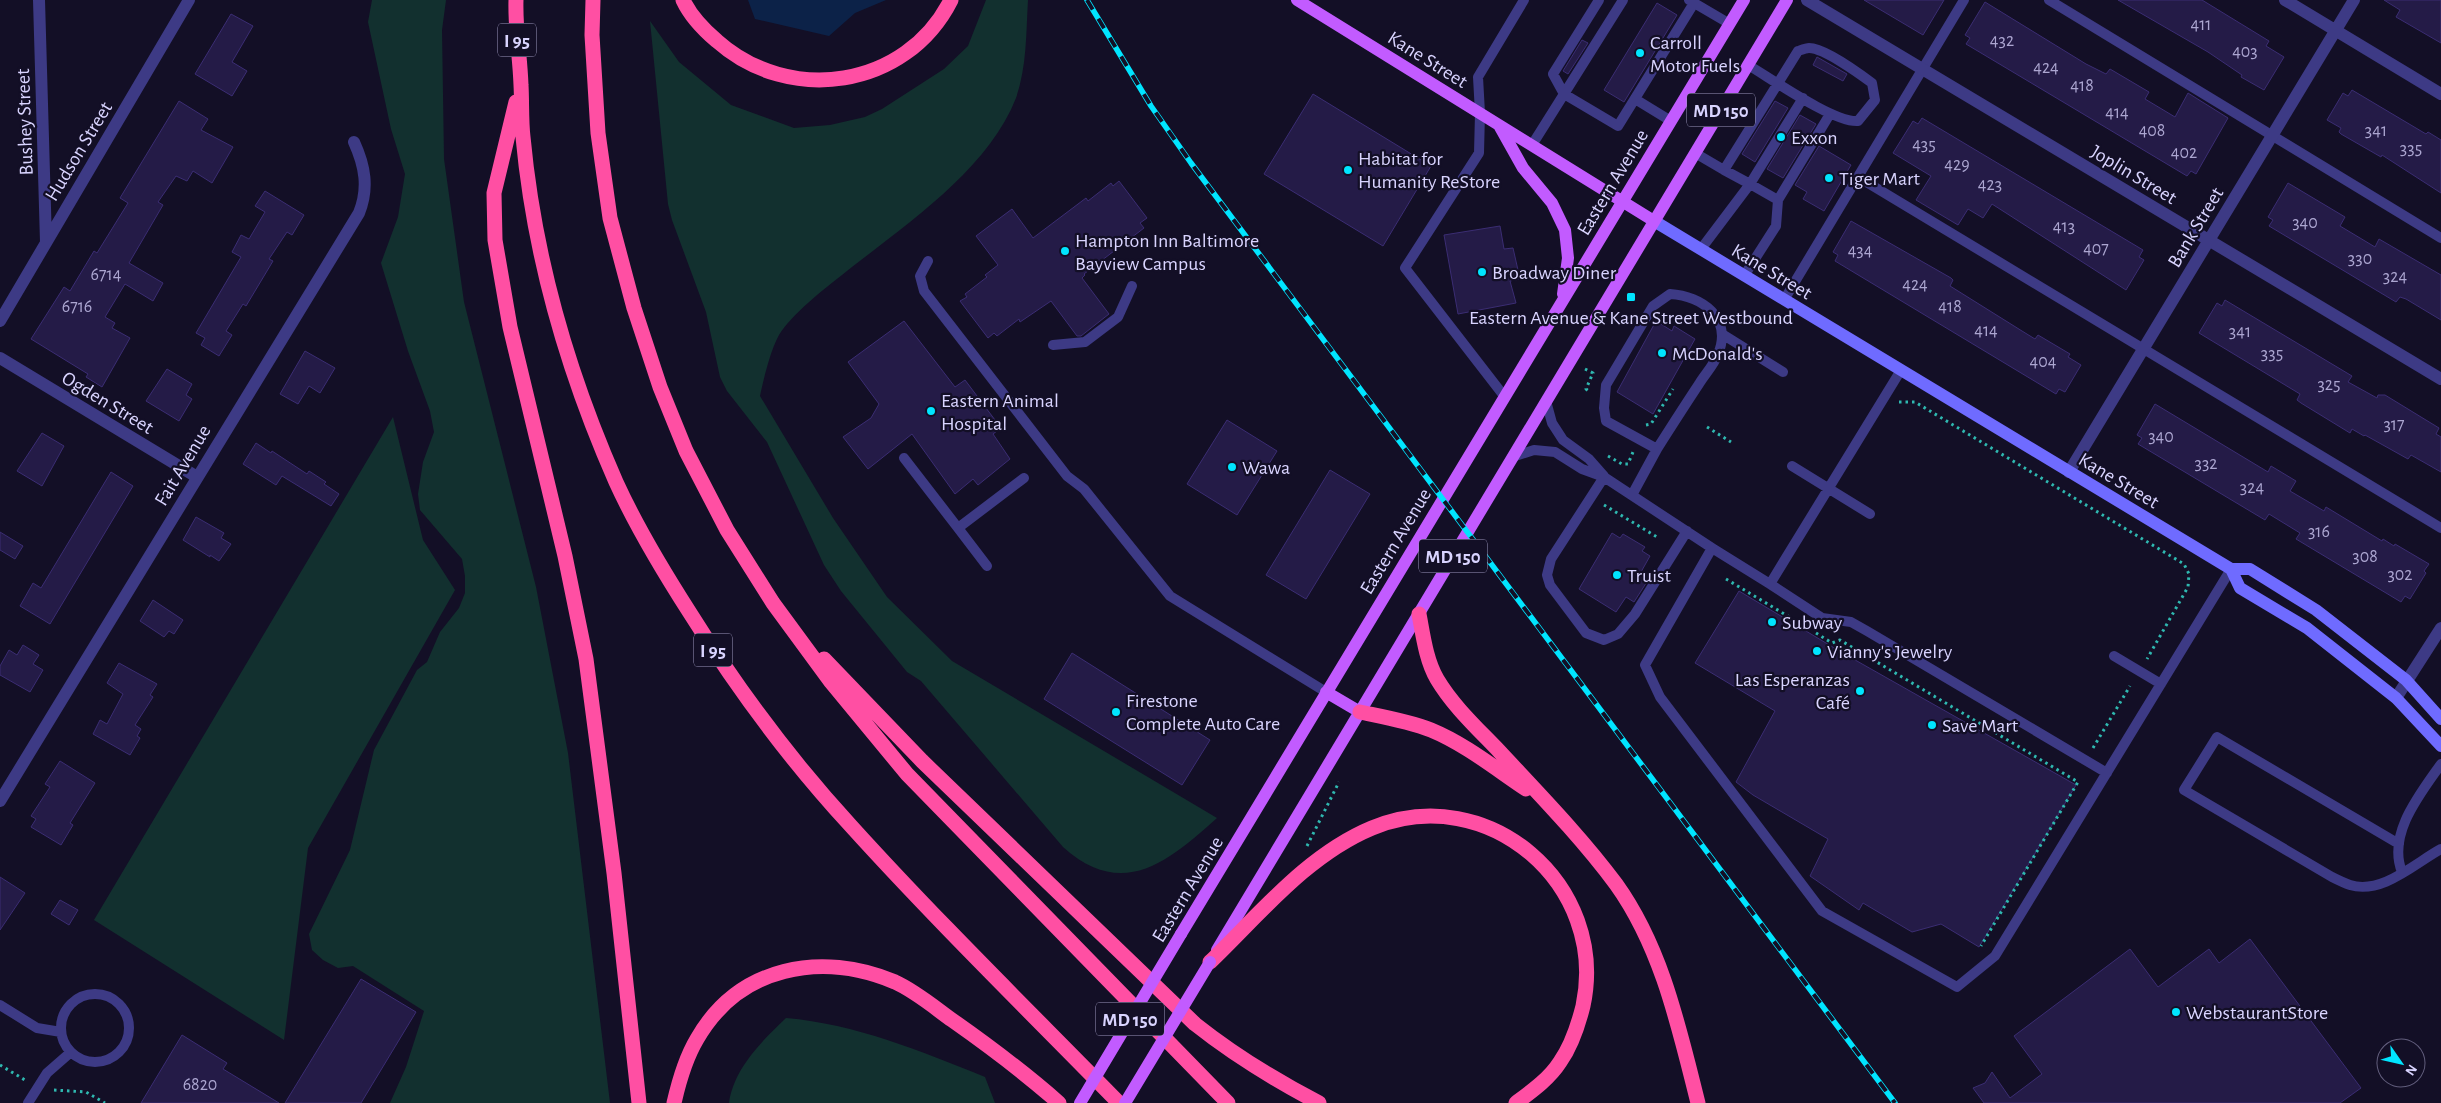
<svg xmlns="http://www.w3.org/2000/svg" width="2441" height="1103" font-family="'Alegreya Sans',sans-serif">
<style>
.green{fill:#12302f}
.water{fill:#0c2248}
.building{fill:#241b47;stroke:#3b2d73}
.lines{fill:none;stroke-linecap:round;stroke-linejoin:round}
.path{stroke:#2fb8b0;stroke-width:3;stroke-dasharray:2.5 4;stroke-linecap:butt}
.service{stroke:#3d3a85;stroke-width:10}
.minor{stroke:#3d3a85;stroke-width:12}
.secondary{stroke:#6f6bff;stroke-width:12}
.primary{stroke:#c25bff;stroke-width:12}
.motorway{stroke:#ff4fa3;stroke-width:15}
.rail-casing{stroke:#00e5ff;stroke-width:5.5}
.rail{stroke:#130f26;stroke-width:4;stroke-dasharray:11;stroke-linecap:butt}
.primary-bridge{stroke:#c25bff;stroke-width:12}
.poi-dot{fill:#00e5ff;stroke:#130f26;stroke-width:2}
.labels{text-anchor:middle;stroke-width:4.5;stroke-linejoin:round;paint-order:stroke}
.number-label{font-size:18px;fill:#aca6d1}
.shield{fill:#130f26;stroke:#9e99be;stroke-width:1}
.shield-label{font-size:19px;font-weight:bold;fill:#d9d4ff}
.poi-label{font-size:20px;fill:#d9d4ff;stroke:#130f26;text-anchor:start}
.street-label{font-size:20px;fill:#d9d4ff;stroke:#130f26}
</style>
<rect width="100%" height="100%" fill="#130f26"/>
<path class="green" d="M372 0H446L442 30 444 159 464 302 536 587 568 753 610 1103H390L406 1067 424 1011 353 966 338 968 323 960 312 950 309 934 350 850 374 750 417 670 427 662 440 632 459 608 465 593V576L462 559 420 510 418 494 423 462 434 432 430 411 408 351 381 263 398 217 405 174 391 129 368 22Z
M986 0H1028C1026 33 1027 66 1016 98 987 172 902 227 842 275 824 289 791 315 779 335 770 351 764 378 760 396L833 518 887 597 952 661 1217 818C1169 861 1123 901 1063 847L921 681 907 672 841 591 824 565 767 442 727 391 720 377 706 312 672 220 668 204 650 21 679 62 731 105 794 128 830 125 865 117 882 109 944 69 968 46Z
M393 417 423 540 455 590 308 848 284 1040 94 920Z
M786 1018C855 1024 921 1051 985 1077L995 1103H729C734 1068 762 1041 786 1018Z"/>
<path class="water" d="M748 0H886L855 13 829 36 755 19Z"/>
<path class="building" d="M1864 0H1944L1923 35Z
M2118 0H2202L2269 41 2266 46 2284 57 2264 90 2241 77 2242 75 2208 52Z
M2384 0H2441V43L2396 17 2400 10Z
M1985 2 2086 64 2106 74 2110 69 2149 92 2145 99 2175 117 2188 93 2228 118 2196 174 2191 171 2187 176 1966 44 1970 38 1965 35Z
M1657 3 1677 15 1624 102 1604 90Z
M231 14 253 26 232 62 247 71 232 96 195 74Z
M1582 40 1588 43 1568 74 1563 71Z
M1817 57 1847 74 1843 81 1813 65Z
M2352 90 2426 134 2428 132 2441 140V193L2382 155 2381 157 2341 134 2339 132 2341 128 2327 120 2343 93 2348 96Z
M1313 94 1431 166 1383 246 1264 174Z
M179 101 208 119 201 130 233 147 212 183 193 171 187 181 176 176 158 202 163 205 129 263 163 283 153 301 125 284 105 317 115 323 112 328 130 338 102 387 86 377 88 374 31 339 64 287 70 291 94 251 97 253 128 203 120 198Z
M1775 101 1788 108 1755 162 1742 154Z
M1800 115 1816 124 1783 178 1767 169Z
M1922 118 2143 250 2139 257 2144 260 2126 290 1992 204 1983 218 1968 209 1958 225 1916 200 1931 176 1893 153 1913 121 1918 124Z
M1819 146 1851 165 1824 211 1803 199 1807 192 1795 185Z
M1119 181 1147 218 1140 223 1144 228 1084 274 1085 275 1082 278 1109 314 1081 336H1077L1051 301 1020 322 1019 319 997 336 994 333 988 338 960 301 967 297 965 294 987 277 985 275 998 265 976 236 1012 209 1033 238 1086 198 1088 201 1111 183 1113 186Z
M2288 183 2345 217 2340 226 2375 247 2379 239 2441 275V320L2406 299 2400 297 2396 302 2269 226 2273 220 2268 217Z
M265 191 304 215 292 235 287 232 269 259 273 261 246 306 243 304 226 331 232 335 219 356 201 345 205 338 196 333 241 257 232 252 241 235 249 239 265 212 255 206Z
M1851 221 1951 278 1953 280 1950 286 2022 331 2035 339 2038 335 2070 354 2068 357 2081 365 2065 392 2059 389 2056 394 1835 261 1838 255 1833 252Z
M1500 226 1504 249 1513 248 1520 279 1510 281 1516 303 1458 314 1444 235Z
M2225 300 2352 376 2348 382 2377 398 2378 395H2385L2439 428 2436 434 2441 437V472L2411 455 2408 459 2365 435 2364 436 2352 429 2350 433 2301 403 2297 400 2300 394 2199 333 2217 303 2222 306Z
M904 321 955 387 965 380 1001 428 993 434 1010 459 978 485 973 479 955 494 912 434 868 469 843 437 871 418 879 404 848 362Z
M1656 321 1672 331 1674 326 1695 339 1653 414 1617 392Z
M305 351 335 368 320 393 309 386 298 404 280 394Z
M167 369 192 384 186 395 192 399 179 421 146 401Z
M2155 404 2268 472 2271 466 2296 481 2290 491 2324 511 2326 507 2382 541 2383 539 2394 546 2395 544 2429 564 2424 571 2426 573 2410 599 2405 596 2401 602 2296 539 2300 533 2269 514 2265 520 2138 444 2142 438 2137 435Z
M1227 420 1277 451 1237 515 1187 484Z
M42 433 64 446 42 486 17 471Z
M256 443 271 453 272 451 307 474 309 471 326 482 324 484 339 494 331 506 282 476 276 485 243 464Z
M1330 470 1370 494 1306 599 1266 575Z
M111 472 133 486 50 624 20 606 33 583 41 588Z
M196 517 224 533 221 538 231 544 219 561 210 555V557L183 540Z
M0 532 23 546 15 559 0 550Z
M1612 533 1620 538 1623 534 1645 547 1642 551 1650 556 1641 572 1650 577 1634 602 1626 597 1616 612 1579 589Z
M1739 591 1841 652 2076 785 1979 947 1941 924 1912 932 1863 903 1859 910 1810 876 1828 839 1753 795 1736 782 1775 711 1695 663Z
M153 600 183 620 174 634 169 631 164 637 140 621Z
M23 645 39 655 33 664 43 670 30 692 0 675V666L9 650 17 655Z
M1072 653 1210 740 1182 785 1044 699Z
M119 663 157 684 150 695 153 697 135 725 141 729 137 736 140 738 130 755 93 734 100 720 107 724 123 694 107 683Z
M60 761 95 783 70 823 73 825 61 845 31 827 36 819 31 816 50 787 45 784Z
M0 877 25 893 0 930Z
M60 900 78 910 69 925 51 914Z
M2250 939 2361 1088 2340 1103H1984L1973 1088 1985 1083 1992 1072 2010 1098 2042 1074 2014 1036 2130 949 2158 987 2209 949 2219 963Z
M361 979 416 1012 361 1103H285Z
M182 1035 227 1063 223 1069 279 1103H141Z"/>
<g class="lines">
<path class="path" d="M1585 369 1593 373 1586 389 1590 392
M1899 402H1915L2184 564 2189 574 2188 587 2147 659
M1646 425 1651 424 1673 389
M1707 427 1731 442
M1608 456 1622 464H1628L1633 452
M1604 505 1657 537
M1726 579 1791 618
M1816 633 1832 643 1840 640 2078 782 1981 946
M2093 748 2130 686
M1307 846 1339 782
M0 1065 25 1080
M54 1090 86 1092 105 1103"/>
<path class="service" d="M1599 0 1553 74 1564 94 1618 126 1694 3
M1689 0 1730 24
M2049 0 2441 238
M1635 99 1671 121
M1532 145 1623 0
M1695 153 1724 170 1798 51C1801 50 1806 48 1809 48 1824 48 1860 74 1872 83L1875 100 1858 121C1834 123 1772 79 1748 65
M1724 170 1750 184 1803 98
M1858 177 2441 528
M1701 249 1750 184 1778 200 1830 114
M928 261 920 276 924 291 1067 476 1084 489 1170 596 1326 692
M1744 276 1776 226 1778 200
M1670 294C1702 296 1733 318 1718 354 1714 365 1705 374 1699 384 1685 405 1671 427 1657 449L1606 421 1604 408 1606 385 1653 306Z
M1784 300 1964 0
M1722 334 1783 372
M1053 345 1085 342 1118 317 1132 286
M1504 396 1405 268 1479 153 1480 113 1478 77 1524 0
M1546 401 1552 423 1563 440 1589 459 1604 476
M1512 457 1534 450 1555 452 1582 469 1604 477 1712 548 1645 665 1660 697 1822 911 1957 987 1995 956 2231 569
M904 458 958 528 1024 478
M1792 466 1870 514
M1604 477 1551 559 1547 575 1550 585 1586 633 1604 640 1618 634 1635 614 1687 531
M1632 495 1657 449
M958 528 987 566
M1712 548 1770 584 1901 370
M1770 584 1822 618 1851 622 1867 631 2107 773
M2114 656 2161 684
M2399 844 2217 737 2184 790 2332 877C2338 880 2344 883 2350 885 2382 895 2415 863 2441 849
M2402 872C2387 834 2420 794 2441 764
M61 1028a34 34 0 1 1 68 0a34 34 0 1 1-68 0Z
M0 1005 37 1028 61 1032
M28 1103 47 1073 71 1052"/>
<path class="minor" d="M39 0 46 242
M1807 0 2441 379
M2285 0 2441 94
M0 321 189 0
M0 358 197 477
M2069 472 2354 0
M2396 698 2441 628
M0 801 359 213C369 188 365 166 354 142"/>
<path class="secondary" d="M1654 221 2231 569H2250L2316 610 2406 680 2441 719
M2231 569 2240 588 2307 628 2396 698 2441 746"/>
<path class="primary" d="M1297 0 1654 221
M1500 127 1523 168 1552 203 1565 230 1568 258 1563 294
M1326 692 1360 712
M1181 934 1744 0
M1217 950 1787 0"/>
<path class="motorway" d="M516 0C515 29 520 56 521 85 522 102 521 120 523 137 534 255 568 373 616 482 637 528 663 571 690 613 737 688 791 761 851 826 937 921 1029 1011 1119 1103
M593 0 592 35 598 133 610 218 634 308 660 387 686 451 727 530 773 603 831 682 907 774 1228 1103
M683 0C690 15 704 30 717 41 789 105 906 89 951 0
M516 102 494 193 495 240 510 327 565 556 586 659 614 873 639 1103
M1419 614C1423 635 1426 660 1437 679 1453 706 1477 728 1499 751 1539 794 1581 837 1616 884 1662 948 1679 1028 1698 1103
M824 659 922 761 1195 1024C1234 1055 1275 1080 1319 1103
M1360 712C1384 717 1408 721 1431 730 1465 744 1496 769 1526 789
M1210 962C1259 915 1307 855 1372 828 1488 780 1609 885 1583 1006 1578 1026 1572 1045 1560 1062 1549 1079 1532 1091 1516 1103
M674 1103C679 1081 685 1059 697 1039 739 966 821 951 895 982 915 991 934 1007 952 1020 989 1046 1025 1073 1059 1103"/>
<defs>
<path id="rail" d="M1087 0 1151 106 1191 163 1895 1103"/>
</defs>
<use href="#rail" class="rail-casing"/>
<use href="#rail" class="rail"/>
<path class="primary-bridge" d="M1080 1103 1181 934
M1125 1103 1210 962"/>
</g>
<g class="poi-dot">
<circle cx="1640" cy="53" r="5"/>
<circle cx="1781" cy="137" r="5"/>
<circle cx="1348" cy="170" r="5"/>
<circle cx="1829" cy="178" r="5"/>
<circle cx="1065" cy="251" r="5"/>
<circle cx="1482" cy="272" r="5"/>
<rect x="1626" y="292" width="10" height="10" rx="2.5"/>
<circle cx="1662" cy="353" r="5"/>
<circle cx="931" cy="411" r="5"/>
<circle cx="1232" cy="467" r="5"/>
<circle cx="1617" cy="575" r="5"/>
<circle cx="1772" cy="622" r="5"/>
<circle cx="1817" cy="651" r="5"/>
<circle cx="1860" cy="691" r="5"/>
<circle cx="1116" cy="712" r="5"/>
<circle cx="1932" cy="725" r="5"/>
<circle cx="2176" cy="1012" r="5"/>
</g>
<g class="labels">
<g class="number-label">
<text x="2201" y="30">411</text>
<text x="2002" y="46">432</text>
<text x="2245" y="57">403</text>
<text x="2046" y="73">424</text>
<text x="2082" y="91">418</text>
<text x="2117" y="118">414</text>
<text x="2152" y="136">408</text>
<text x="2376" y="136">341</text>
<text x="1924" y="150">435</text>
<text x="2411" y="154">335</text>
<text x="2184" y="158">402</text>
<text x="1957" y="170">429</text>
<text x="1990" y="190">423</text>
<text x="2305" y="228">340</text>
<text x="2064" y="232">413</text>
<text x="2096" y="254">407</text>
<text x="1860" y="256">434</text>
<text x="2360" y="264">330</text>
<text x="106" y="280">6714</text>
<text x="2395" y="282">324</text>
<text x="1915" y="290">424</text>
<text x="77" y="312">6716</text>
<text x="1950" y="312">418</text>
<text x="1986" y="336">414</text>
<text x="2240" y="337">341</text>
<text x="2272" y="359">335</text>
<text x="2043" y="367">404</text>
<text x="2329" y="390">325</text>
<text x="2394" y="430">317</text>
<text x="2161" y="442">340</text>
<text x="2206" y="469">332</text>
<text x="2252" y="493">324</text>
<text x="2319" y="537">316</text>
<text x="2365" y="562">308</text>
<text x="2400" y="580">302</text>
<text x="200" y="1090">6820</text>
</g>
<g class="shield">
<rect x="498" y="23.5" width="38" height="33" rx="4"/>
<rect x="1687" y="93.5" width="68" height="33" rx="4"/>
<rect x="1419" y="539.5" width="68" height="33" rx="4"/>
<rect x="694" y="633.5" width="38" height="33" rx="4"/>
<rect x="1096" y="1002.5" width="68" height="33" rx="4"/>
</g>
<g class="shield-label">
<text x="517" y="47">I 95</text>
<text x="1721" y="117">MD 150</text>
<text x="1453" y="563">MD 150</text>
<text x="713" y="657">I 95</text>
<text x="1130" y="1026">MD 150</text>
</g>
<g class="poi-label">
<text x="1650" y="49">Carroll<tspan x="1650" dy="23">Motor Fuels</tspan></text>
<text x="1791" y="144">Exxon</text>
<text x="1358" y="165">Habitat for<tspan x="1358" dy="23">Humanity ReStore</tspan></text>
<text x="1839" y="185">Tiger Mart</text>
<text x="1075" y="247">Hampton Inn Baltimore<tspan x="1075" dy="23">Bayview Campus</tspan></text>
<text x="1492" y="279">Broadway Diner</text>
<text x="1631" y="324" text-anchor="middle">Eastern Avenue &amp; Kane Street Westbound</text>
<text x="1672" y="360">McDonald's</text>
<text x="941" y="407">Eastern Animal<tspan x="941" dy="23">Hospital</tspan></text>
<text x="1242" y="474">Wawa</text>
<text x="1627" y="582">Truist</text>
<text x="1782" y="629">Subway</text>
<text x="1827" y="658">Vianny's Jewelry</text>
<text x="1850" y="686" text-anchor="end">Las Esperanzas<tspan x="1850" dy="23">Café</tspan></text>
<text x="1126" y="707">Firestone<tspan x="1126" dy="23">Complete Auto Care</tspan></text>
<text x="1942" y="732">Save Mart</text>
<text x="2186" y="1019">WebstaurantStore</text>
</g>
<g class="street-label">
<text transform="translate(1428 59) rotate(32)" y="7">Kane Street</text>
<text transform="translate(24 122) rotate(-92)" y="7">Bushey Street</text>
<text transform="translate(78 151) rotate(-59)" y="7">Hudson Street</text>
<text transform="translate(2134 174) rotate(31)" y="7">Joplin Street</text>
<text transform="translate(1612 182) rotate(-59)" y="7">Eastern Avenue</text>
<text transform="translate(2195 227) rotate(-59)" y="7">Bank Street</text>
<text transform="translate(1772 271) rotate(31)" y="7">Kane Street</text>
<text transform="translate(108 402) rotate(31)" y="7">Ogden Street</text>
<text transform="translate(182 465) rotate(-59)" y="7">Fait Avenue</text>
<text transform="translate(2119 480) rotate(31)" y="7">Kane Street</text>
<text transform="translate(1395 541) rotate(-59)" y="7">Eastern Avenue</text>
<text transform="translate(1187 889) rotate(-59)" y="7">Eastern Avenue</text>
</g>
</g>
<g transform="translate(2401 1063) rotate(124)"><circle r="24" fill="#130f26" stroke="#625e7d"/>
<path d="M0-4L9 19L0 12L-9 19Z" fill="#00e5ff"/>
<text y="-8" font-size="14" font-weight="bold" text-anchor="middle" fill="#d9d4ff">N</text>
</g>
</svg>
